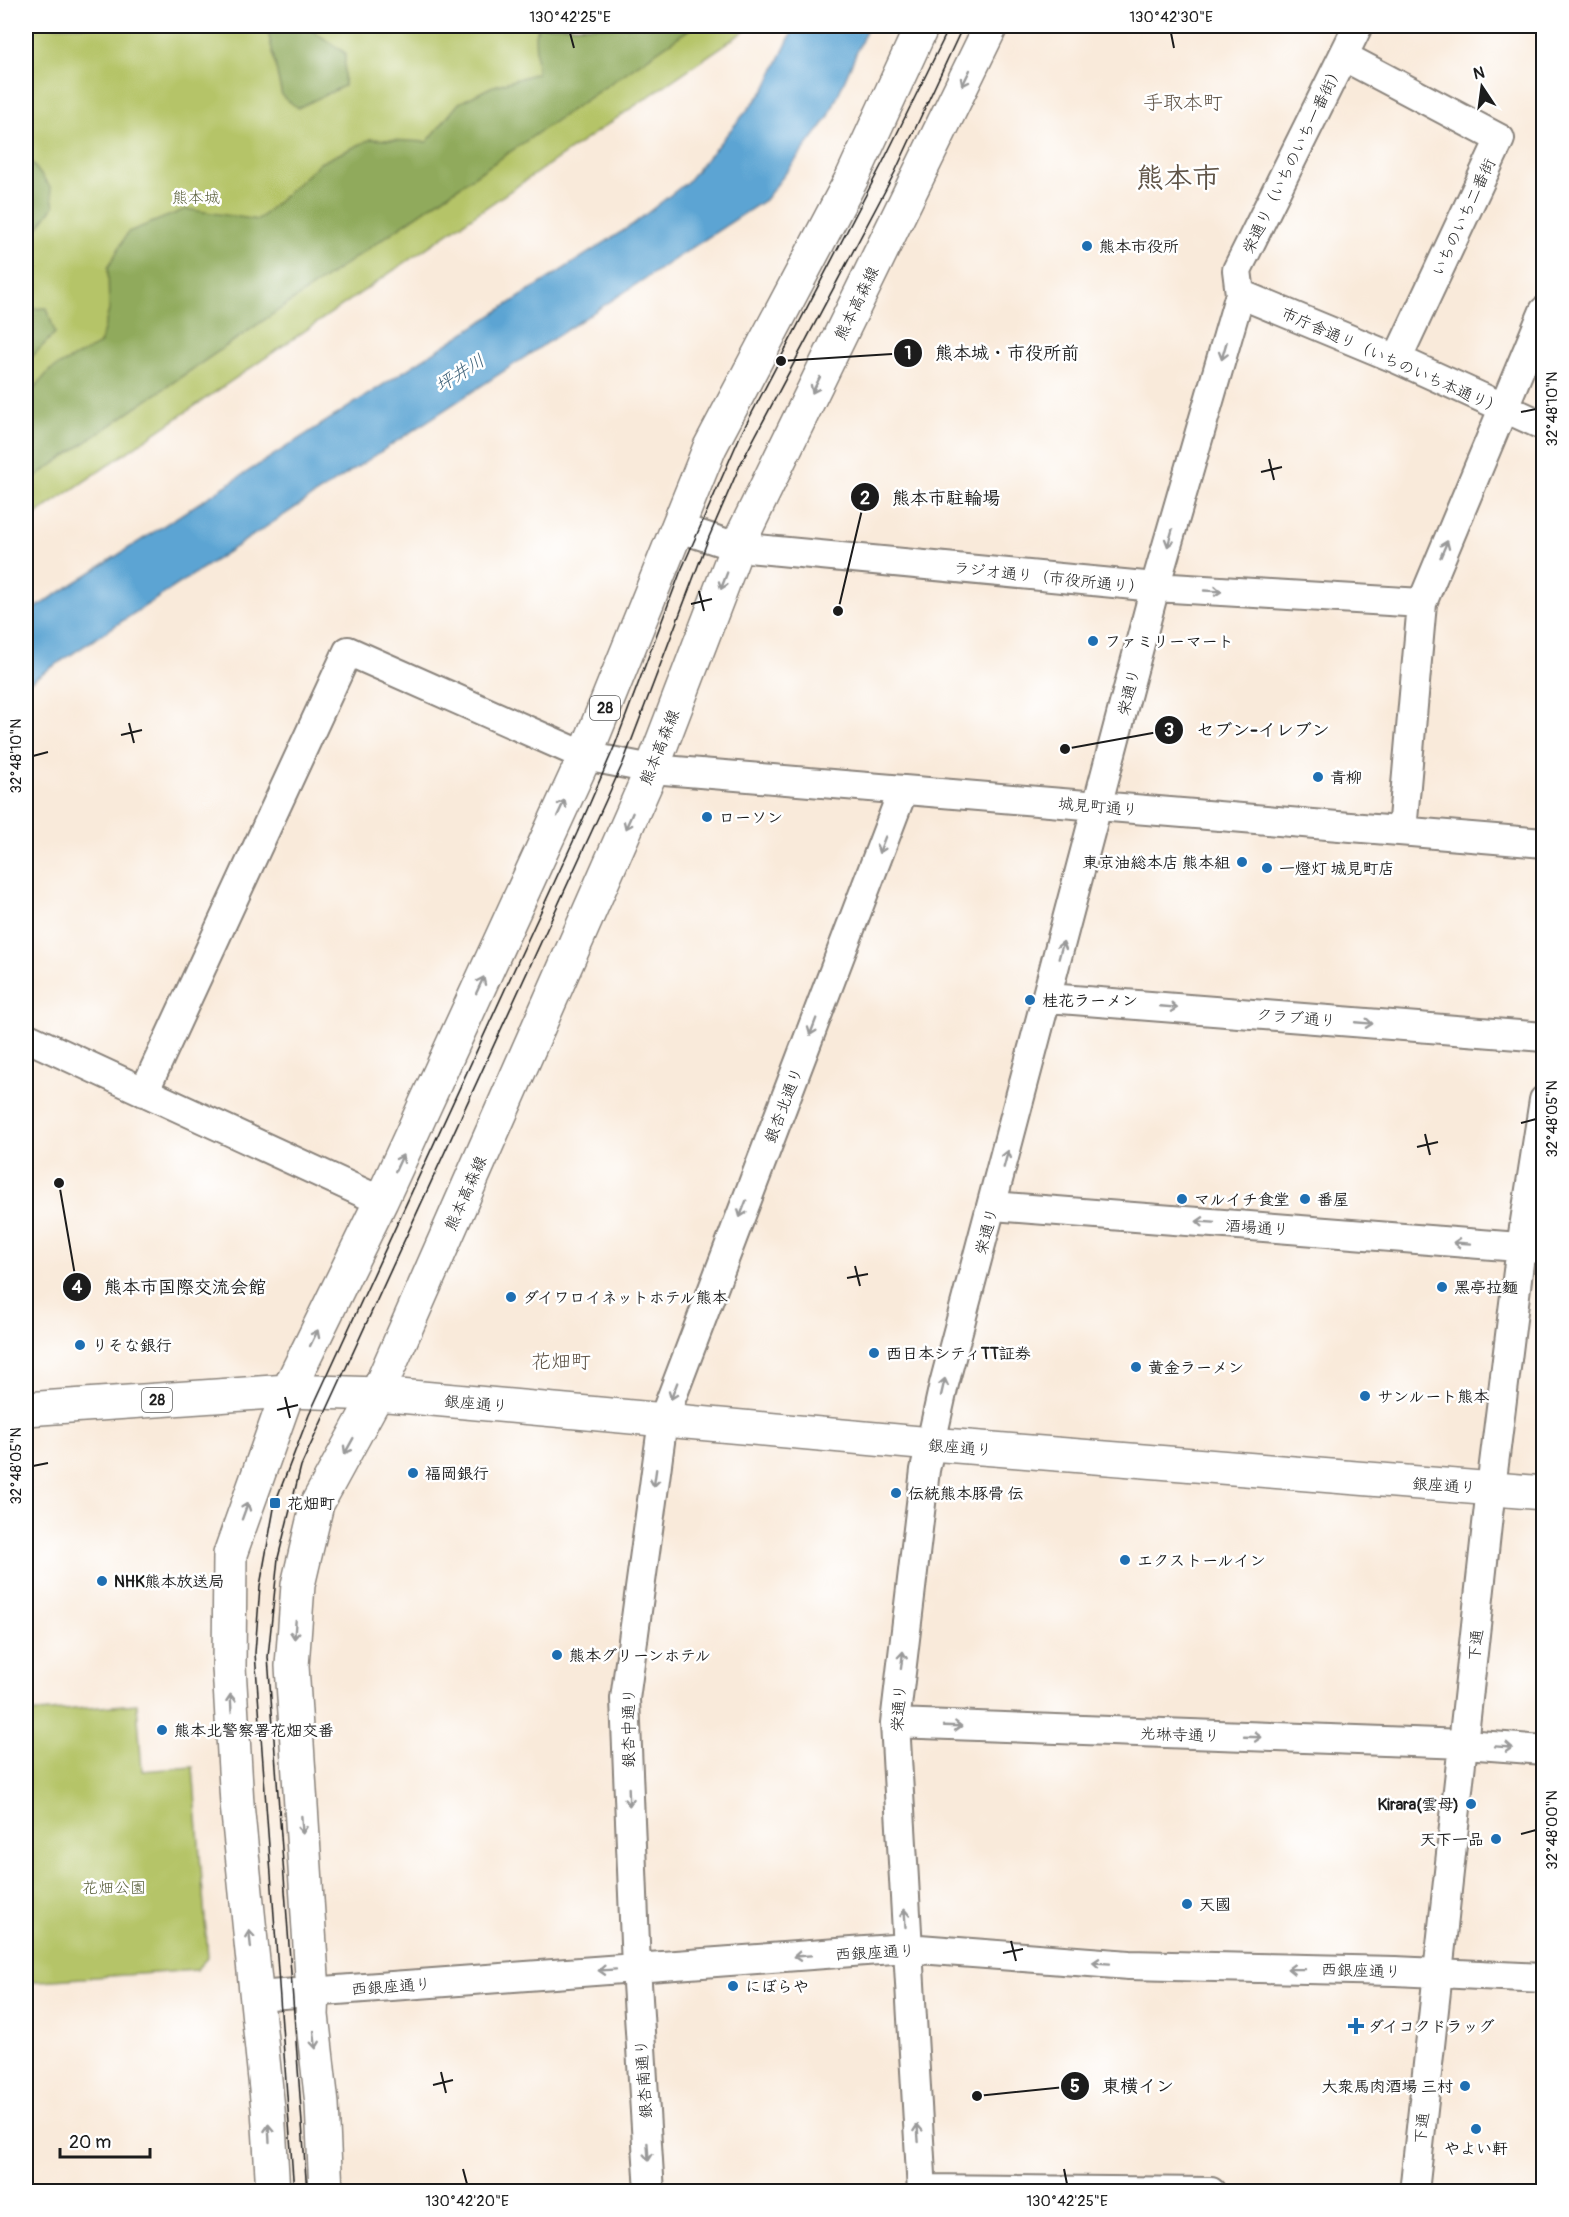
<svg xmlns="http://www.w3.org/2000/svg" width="1569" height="2217" font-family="Pangolin,'Klee One',sans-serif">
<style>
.green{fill:#b5c467;stroke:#687042;stroke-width:1.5}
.forest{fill:#90aa5c;stroke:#56633c;stroke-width:1.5}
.water{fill:#5ca4d3;stroke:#3c6078;stroke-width:1.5}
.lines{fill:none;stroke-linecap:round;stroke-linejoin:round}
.street-casing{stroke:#8a837b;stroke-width:32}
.secondary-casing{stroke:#8a837b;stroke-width:36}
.primary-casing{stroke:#8a837b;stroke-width:36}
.street{stroke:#fff;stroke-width:28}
.secondary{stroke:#fff;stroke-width:33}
.primary{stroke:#fff;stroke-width:33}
.tram{stroke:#1c1c1c;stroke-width:1.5}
.oneway{stroke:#999}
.ticks{fill:none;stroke:#1c1c1c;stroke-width:2}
.poi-dot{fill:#1f6fb2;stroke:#fff;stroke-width:2}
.labels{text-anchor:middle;stroke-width:5;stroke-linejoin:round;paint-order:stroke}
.shield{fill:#fff;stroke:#606060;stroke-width:1.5}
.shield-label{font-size:15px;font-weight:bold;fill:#1c1c1c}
.street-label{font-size:16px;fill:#1c1c1c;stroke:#fff}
.park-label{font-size:16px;fill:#595f3a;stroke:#fff}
.poi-label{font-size:16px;font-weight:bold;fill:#1c1c1c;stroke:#fff;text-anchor:start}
.water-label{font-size:18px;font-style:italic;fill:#3c6078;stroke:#fff}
.quarter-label{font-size:20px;fill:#5f5346;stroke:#fff}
.town-label{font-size:28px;font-weight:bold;fill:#5f5346;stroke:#fff}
.leader{fill:none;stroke:#1c1c1c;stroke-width:2}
.callout-dot{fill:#1c1c1c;stroke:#fff;stroke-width:2}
.mark-label{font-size:18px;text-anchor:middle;font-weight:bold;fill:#fff}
.callout-label{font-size:18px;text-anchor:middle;font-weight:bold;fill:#1c1c1c;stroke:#fff;stroke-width:5;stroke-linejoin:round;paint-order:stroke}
.neatline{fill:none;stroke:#1c1c1c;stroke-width:2}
.ticks-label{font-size:15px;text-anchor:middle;fill:#1c1c1c}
</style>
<rect width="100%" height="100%" fill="#fff"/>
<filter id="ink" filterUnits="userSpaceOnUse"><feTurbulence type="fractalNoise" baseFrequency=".0167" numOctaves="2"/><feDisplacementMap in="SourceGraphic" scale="12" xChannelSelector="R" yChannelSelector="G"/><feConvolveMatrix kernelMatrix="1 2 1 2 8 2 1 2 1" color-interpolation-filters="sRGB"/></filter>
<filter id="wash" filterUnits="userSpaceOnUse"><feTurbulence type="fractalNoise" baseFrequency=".008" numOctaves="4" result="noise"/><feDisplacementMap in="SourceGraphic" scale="24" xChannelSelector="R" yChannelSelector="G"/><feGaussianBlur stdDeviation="1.35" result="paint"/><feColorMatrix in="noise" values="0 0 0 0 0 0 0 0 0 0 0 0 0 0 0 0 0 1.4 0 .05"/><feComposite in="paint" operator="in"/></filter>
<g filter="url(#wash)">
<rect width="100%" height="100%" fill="#f9eada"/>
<path class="green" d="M26 26H752L26 521Z
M137 1704 142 1771 193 1767 208 1957 196 1970 26 1982V1713Z"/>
<path class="forest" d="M267 26H306L345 53 344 86 298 108 282 96Z
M539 26H694L26 483V398L50 370 100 344 109 310 108 268 128 232 186 209 258 220 320 163 371 139 427 142 459 103 491 87 537 73 535 35Z
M26 155 50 187 54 206 26 244Z
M47 308 55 333 26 363V309Z"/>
<path class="water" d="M795 26H868L828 118 765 200 26 684V614L632 225 687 182 765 89Z"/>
</g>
<g filter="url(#ink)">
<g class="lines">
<defs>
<path id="street" d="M1343 56 1500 139 1397 359
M1240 294 1397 359 1544 426
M679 528 737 547 1155 587 1422 603
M1402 831 1422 603 1544 311
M1048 998 1544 1037
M26 1037 381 1201
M144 1092 348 651 585 756 652 769 1544 843
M993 1206 1544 1249
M895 1723 1465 1744 1544 1750
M256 1996 906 1948 1129 1965 1395 1971 1544 1978
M921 2189 1211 2192
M650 2192 636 1967 625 1699 663 1420 903 790
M922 2192 895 1723 925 1470 944 1384 1155 587 1240 294 1237 270 1358 26
M1414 2192 1491 1488 1521 1247 1544 1100"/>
<path id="secondary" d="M273 2192 268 2109 237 1804 229 1667 230 1554 288 1391
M326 2192 322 2104 312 2015 313 1992 292 1666 298 1585 317 1504 377 1394 931 1444 1544 1493"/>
<path id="primary" d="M288 1391 381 1201 585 756 710 447 852 178 922 26
M26 1409 288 1391 377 1394 652 769 737 547 991 26"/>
</defs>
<use href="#street" class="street-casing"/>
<use href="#secondary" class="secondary-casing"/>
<use href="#primary" class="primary-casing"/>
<use href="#street" class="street"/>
<use href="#secondary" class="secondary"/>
<use href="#primary" class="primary"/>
<path class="tram" d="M294 2192 255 1653 260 1586 275 1503 309 1415 577 833 615 745 680 573 741 434 882 164 950 26
M307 2192 268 1657 278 1558 301 1466 623 763 709 537 741 463 895 172 963 26"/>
</g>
<defs><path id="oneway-shaft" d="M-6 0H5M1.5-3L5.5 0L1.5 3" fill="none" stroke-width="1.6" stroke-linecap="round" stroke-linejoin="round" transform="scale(1.5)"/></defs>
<g class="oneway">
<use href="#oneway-shaft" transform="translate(966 78) rotate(116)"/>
<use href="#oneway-shaft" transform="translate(1224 351) rotate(106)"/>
<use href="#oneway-shaft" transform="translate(816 385) rotate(116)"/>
<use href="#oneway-shaft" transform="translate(1170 538) rotate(106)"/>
<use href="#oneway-shaft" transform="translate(1444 549) rotate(-67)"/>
<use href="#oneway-shaft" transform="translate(724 581) rotate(111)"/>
<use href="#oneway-shaft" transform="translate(1213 591) rotate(3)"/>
<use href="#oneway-shaft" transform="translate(561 808) rotate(-65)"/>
<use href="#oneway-shaft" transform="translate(629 821) rotate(114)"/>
<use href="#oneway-shaft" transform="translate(882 845) rotate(111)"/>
<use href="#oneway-shaft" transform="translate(1061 950) rotate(-75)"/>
<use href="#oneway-shaft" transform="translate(480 985) rotate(-65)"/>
<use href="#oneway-shaft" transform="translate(1169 1007) rotate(5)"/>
<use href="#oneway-shaft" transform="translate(1364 1023) rotate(5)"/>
<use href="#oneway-shaft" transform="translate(813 1027) rotate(111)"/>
<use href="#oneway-shaft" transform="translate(1006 1159) rotate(-75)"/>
<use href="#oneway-shaft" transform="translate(399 1163) rotate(-65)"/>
<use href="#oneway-shaft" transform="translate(743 1209) rotate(111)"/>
<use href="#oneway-shaft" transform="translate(1205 1222) rotate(-176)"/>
<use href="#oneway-shaft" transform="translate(1462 1243) rotate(-176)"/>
<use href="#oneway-shaft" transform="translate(314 1338) rotate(-64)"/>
<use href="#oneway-shaft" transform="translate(943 1387) rotate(-77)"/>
<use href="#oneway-shaft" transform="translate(674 1391) rotate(111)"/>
<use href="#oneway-shaft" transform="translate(349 1446) rotate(119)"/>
<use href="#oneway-shaft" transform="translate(655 1478) rotate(98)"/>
<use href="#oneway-shaft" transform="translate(245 1511) rotate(-70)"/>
<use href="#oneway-shaft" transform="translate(295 1630) rotate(94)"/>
<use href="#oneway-shaft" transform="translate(902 1660) rotate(-83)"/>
<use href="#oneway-shaft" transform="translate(231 1703) rotate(-93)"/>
<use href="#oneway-shaft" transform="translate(953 1726) rotate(2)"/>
<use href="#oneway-shaft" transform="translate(1253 1737) rotate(2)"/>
<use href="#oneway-shaft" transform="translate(1504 1747) rotate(4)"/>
<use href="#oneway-shaft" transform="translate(629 1797) rotate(88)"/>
<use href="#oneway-shaft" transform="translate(302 1825) rotate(86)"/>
<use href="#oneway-shaft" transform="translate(905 1918) rotate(-93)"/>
<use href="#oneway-shaft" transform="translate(250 1939) rotate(-96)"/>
<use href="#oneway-shaft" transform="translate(802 1956) rotate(176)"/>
<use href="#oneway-shaft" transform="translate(1101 1963) rotate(-176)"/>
<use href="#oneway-shaft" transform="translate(1296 1969) rotate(-179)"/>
<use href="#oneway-shaft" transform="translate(607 1970) rotate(176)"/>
<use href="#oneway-shaft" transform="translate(315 2040) rotate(84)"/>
<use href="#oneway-shaft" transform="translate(269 2133) rotate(-93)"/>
<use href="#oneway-shaft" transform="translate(918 2133) rotate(-94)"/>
<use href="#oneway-shaft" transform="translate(648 2152) rotate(86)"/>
</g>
</g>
<path class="ticks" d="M570 33 574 48M1171 33 1174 48M1521 412 1536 409M1269 459 1274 480M1261 472 1282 467M699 591 704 611M691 604 712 599M129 723 134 743M121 735 142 730M33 756 48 752M1521 1123 1536 1119M1425 1134 1430 1155M1417 1147 1438 1142M855 1266 860 1286M847 1278 868 1274M285 1397 290 1418M277 1410 298 1405M33 1466 48 1463M1521 1834 1536 1830M1011 1941 1016 1961M1003 1953 1023 1949M441 2072 446 2093M433 2085 453 2080M463 2169 467 2184M1064 2169 1067 2184"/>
<g class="poi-dot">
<circle cx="1087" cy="246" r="6"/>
<circle cx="1093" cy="641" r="6"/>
<circle cx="1318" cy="777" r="6"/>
<circle cx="707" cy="817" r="6"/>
<circle cx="1242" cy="862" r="6"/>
<circle cx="1267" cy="868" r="6"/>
<circle cx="1030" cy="1000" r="6"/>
<circle cx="1182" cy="1199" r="6"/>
<circle cx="1305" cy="1199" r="6"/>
<circle cx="1442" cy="1287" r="6"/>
<circle cx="511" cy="1297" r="6"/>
<circle cx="80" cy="1345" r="6"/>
<circle cx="874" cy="1353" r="6"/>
<circle cx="1136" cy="1367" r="6"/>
<circle cx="1365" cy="1396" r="6"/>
<circle cx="413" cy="1473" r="6"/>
<circle cx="896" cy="1493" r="6"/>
<rect x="269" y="1497" width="12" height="12" rx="3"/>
<circle cx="1125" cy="1560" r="6"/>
<circle cx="102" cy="1581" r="6"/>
<circle cx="557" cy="1655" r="6"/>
<circle cx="162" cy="1730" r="6"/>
<circle cx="1471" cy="1804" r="6"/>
<circle cx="1496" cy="1839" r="6"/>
<circle cx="1187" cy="1904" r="6"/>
<circle cx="733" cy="1986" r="6"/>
<path d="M1353 2017h6v6h6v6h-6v6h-6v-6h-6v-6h6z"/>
<circle cx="1465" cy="2086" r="6"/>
<circle cx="1476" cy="2129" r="6"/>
</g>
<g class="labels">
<g class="shield">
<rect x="590" y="696" width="30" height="24" rx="4.5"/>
<rect x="142" y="1388" width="30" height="24" rx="4.5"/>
</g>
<g class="shield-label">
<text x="605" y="713">28</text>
<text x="157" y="1405">28</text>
</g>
<g class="street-label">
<text transform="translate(1292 159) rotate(-64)" y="6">栄通り（いちのいち一番街）</text>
<text transform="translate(1463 217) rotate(-65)" y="6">いちのいち二番街</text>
<text transform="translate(856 303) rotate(-64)" y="6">熊本高森線</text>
<text transform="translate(1392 360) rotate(24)" y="6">市庁舎通り（いちのいち本通り）</text>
<text transform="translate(1049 577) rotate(6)" y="6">ラジオ通り（市役所通り）</text>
<text transform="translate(1128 692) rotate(-76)" y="6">栄通り</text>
<text transform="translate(659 747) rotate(-68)" y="6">熊本高森線</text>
<text transform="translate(1098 806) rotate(5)" y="6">城見町通り</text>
<text transform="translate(1296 1017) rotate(5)" y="6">クラブ通り</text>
<text transform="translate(783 1105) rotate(-69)" y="6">銀杏北通り</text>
<text transform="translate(465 1193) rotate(-66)" y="6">熊本高森線</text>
<text transform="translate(1257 1227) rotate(4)" y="6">酒場通り</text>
<text transform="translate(986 1231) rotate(-75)" y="6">栄通り</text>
<text transform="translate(476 1403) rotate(5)" y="6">銀座通り</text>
<text transform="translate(960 1447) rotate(5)" y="6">銀座通り</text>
<text transform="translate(1444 1485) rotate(4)" y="6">銀座通り</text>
<text transform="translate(1475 1645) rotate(-84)" y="6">下通</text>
<text transform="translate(898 1708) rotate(-86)" y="6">栄通り</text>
<text transform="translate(628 1728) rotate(-90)" y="6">銀杏中通り</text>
<text transform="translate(1180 1734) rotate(2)" y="6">光琳寺通り</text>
<text transform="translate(875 1952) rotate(-3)" y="6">西銀座通り</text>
<text transform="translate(1361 1970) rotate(2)" y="6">西銀座通り</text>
<text transform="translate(391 1986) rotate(-4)" y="6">西銀座通り</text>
<text transform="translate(643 2079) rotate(-94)" y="6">銀杏南通り</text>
<text transform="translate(1421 2128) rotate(-84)" y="6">下通</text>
</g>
<g class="park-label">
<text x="196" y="203">熊本城</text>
<text x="114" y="1893">花畑公園</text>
</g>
<g class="poi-label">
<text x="1099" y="252">熊本市役所</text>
<text x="1105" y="647">ファミリーマート</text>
<text x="1330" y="783">青柳</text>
<text x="719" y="823">ローソン</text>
<text x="1230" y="868" text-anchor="end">東京油総本店 熊本組</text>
<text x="1279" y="874">一燈灯 城見町店</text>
<text x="1042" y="1006">桂花ラーメン</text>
<text x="1194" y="1205">マルイチ食堂</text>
<text x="1317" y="1205">番屋</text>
<text x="1454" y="1293">黑亭拉麵</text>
<text x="523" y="1303">ダイワロイネットホテル熊本</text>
<text x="92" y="1351">りそな銀行</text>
<text x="886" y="1359">西日本シティTT証券</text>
<text x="1148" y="1373">黄金ラーメン</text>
<text x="1377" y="1402">サンルート熊本</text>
<text x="425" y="1479">福岡銀行</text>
<text x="908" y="1499">伝統熊本豚骨 伝</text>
<text x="287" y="1509">花畑町</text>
<text x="1137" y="1566">エクストールイン</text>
<text x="114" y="1587">NHK熊本放送局</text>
<text x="569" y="1661">熊本グリーンホテル</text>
<text x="174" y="1736">熊本北警察署花畑交番</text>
<text x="1459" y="1810" text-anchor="end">Kirara(雲母)</text>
<text x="1484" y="1845" text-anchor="end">天下一品</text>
<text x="1199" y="1910">天國</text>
<text x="745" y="1992">にぼらや</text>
<text x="1368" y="2032">ダイコクドラッグ</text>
<text x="1453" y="2092" text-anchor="end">大衆馬肉酒場 三村</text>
<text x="1476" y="2154" text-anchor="middle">やよい軒</text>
</g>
<g class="water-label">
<text transform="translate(460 373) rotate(-32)" y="6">坪井川</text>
</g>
<g class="quarter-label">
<text x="1183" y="109">手取本町</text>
<text x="561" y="1368">花畑町</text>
</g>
<g class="town-label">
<text x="1178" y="187">熊本市</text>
</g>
</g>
<path class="leader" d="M781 361L908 353M838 611L865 497M1065 749L1169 730M59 1183L77 1287M977 2096L1075 2086"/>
<g class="callout-dot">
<circle cx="781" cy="361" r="6"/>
<circle cx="838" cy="611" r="6"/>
<circle cx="1065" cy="749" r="6"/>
<circle cx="59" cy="1183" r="6"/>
<circle cx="977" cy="2096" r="6"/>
<circle cx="908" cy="353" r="15"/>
<circle cx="865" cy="497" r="15"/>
<circle cx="1169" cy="730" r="15"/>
<circle cx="77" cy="1287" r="15"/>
<circle cx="1075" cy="2086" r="15"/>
</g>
<g class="mark-label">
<text x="908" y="359">1</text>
<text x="865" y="504">2</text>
<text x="1169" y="736">3</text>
<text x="77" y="1293">4</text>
<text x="1075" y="2092">5</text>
</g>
<g class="callout-label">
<text x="1007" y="359">熊本城・市役所前</text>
<text x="946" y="504">熊本市駐輪場</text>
<text x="1263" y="736">セブン-イレブン</text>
<text x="185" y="1293">熊本市国際交流会館</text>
<text x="1138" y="2092">東横イン</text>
</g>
<rect width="1569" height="2217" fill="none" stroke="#fff" stroke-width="66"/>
<g transform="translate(1482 87) rotate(347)" stroke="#ffffff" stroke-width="4.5" paint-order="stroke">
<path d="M0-4.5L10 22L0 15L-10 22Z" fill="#1c1c1c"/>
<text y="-9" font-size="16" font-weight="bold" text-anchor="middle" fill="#1c1c1c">N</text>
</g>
<path d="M60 2148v9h90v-9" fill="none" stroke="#1c1c1c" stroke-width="3"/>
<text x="69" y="2148" font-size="18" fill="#1c1c1c" stroke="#ffffff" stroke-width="4.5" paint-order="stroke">20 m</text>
<rect x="33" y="33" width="1503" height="2151" class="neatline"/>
<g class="ticks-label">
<text x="570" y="22">130°42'25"E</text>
<text x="1171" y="22">130°42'30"E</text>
<text transform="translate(1552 409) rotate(-90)" y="5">32°48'10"N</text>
<text transform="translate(16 756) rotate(-90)" y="5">32°48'10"N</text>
<text transform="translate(1552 1119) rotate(-90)" y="5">32°48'05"N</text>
<text transform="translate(16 1466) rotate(-90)" y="5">32°48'05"N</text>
<text transform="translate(1552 1830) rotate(-90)" y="5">32°48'00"N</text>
<text x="467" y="2206">130°42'20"E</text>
<text x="1067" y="2206">130°42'25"E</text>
</g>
</svg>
